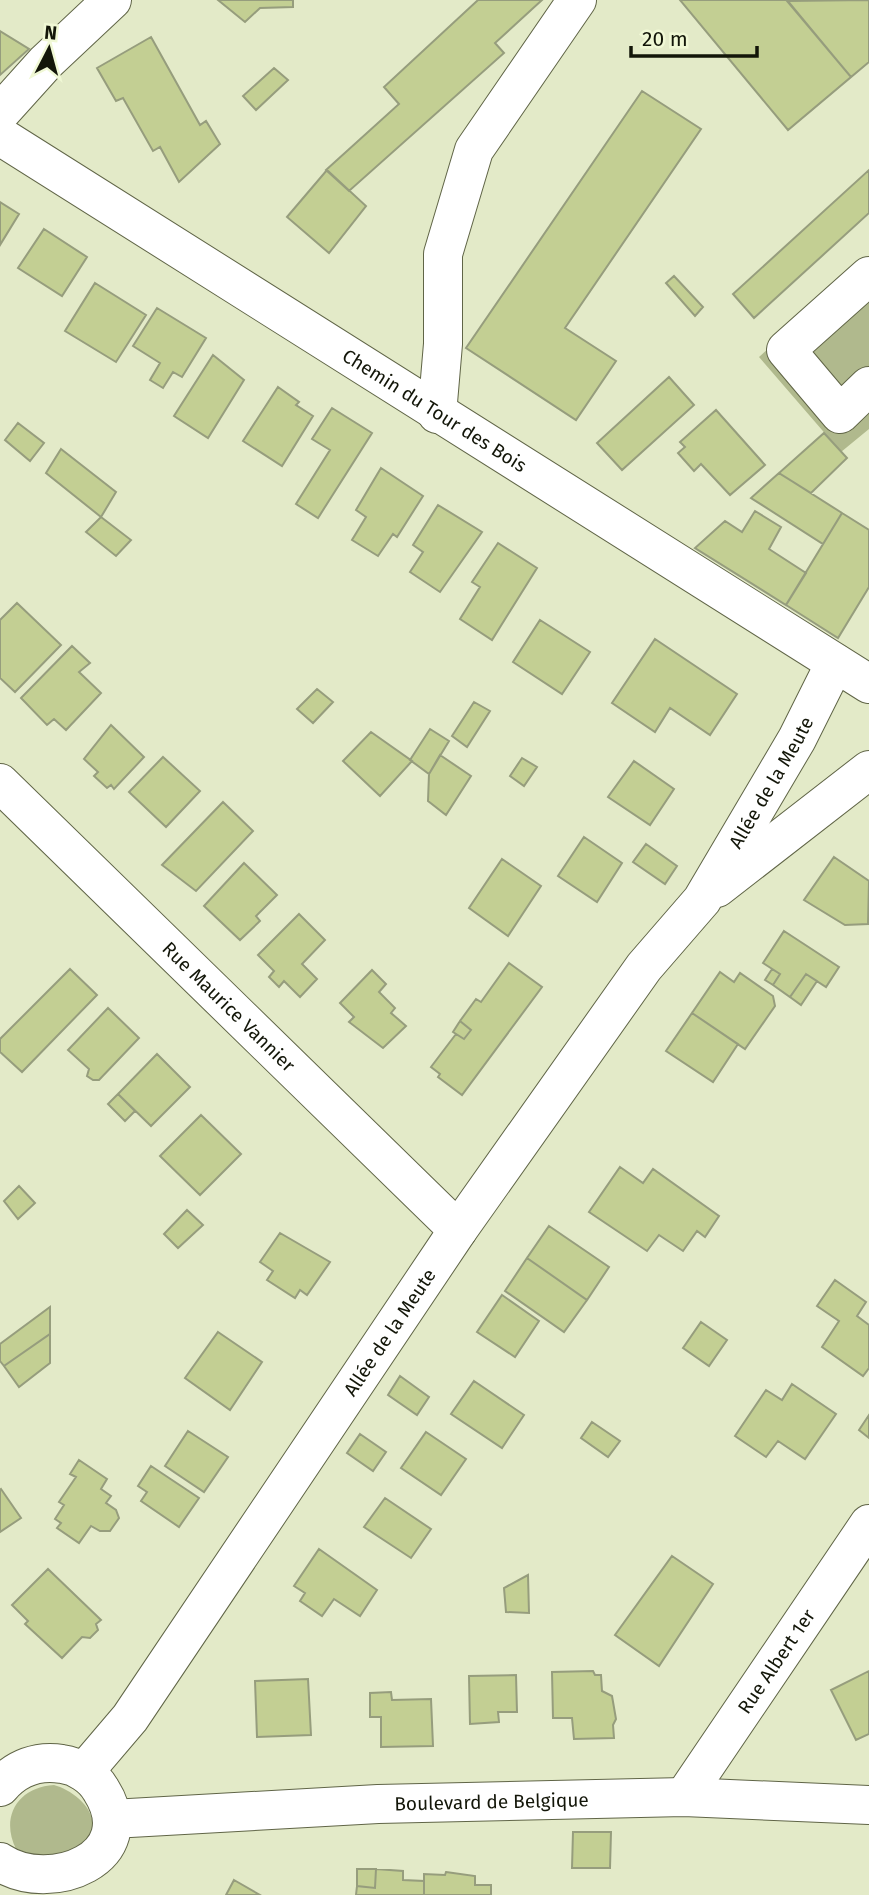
<svg xmlns="http://www.w3.org/2000/svg" width="869" height="1895" font-family="'Fira Sans',sans-serif">
<style>
.green{fill:#b0b98d}
.building{fill:#c3cf93;stroke:#969d7d;stroke-width:2}
.lines{fill:none;stroke-linecap:round;stroke-linejoin:round}
.minor-casing{stroke:#606547;stroke-width:40}
.minor{stroke:#fff;stroke-width:38}
.labels{text-anchor:middle;stroke-width:5;stroke-linejoin:round;paint-order:stroke}
.street-label{font-size:19px;fill:#131609;stroke:#f0f8d5}
</style>
<rect width="100%" height="100%" fill="#e3eac8"/>
<path class="green" d="M869 258V429L841 452 759 357Z
M54 1785C73 1790 103 1813 89 1837 83 1847 70 1857 62 1865L16 1849C0 1817 18 1787 54 1785Z"/>
<path class="building" d="M218 0H293V7L260 8 245 22Z
M478 0H542L495 43 504 53 349 191 326 170 399 104 384 87Z
M680 0H787L851 77 788 130Z
M869 0V62L851 77 787 1Z
M0 31 29 49 0 75Z
M151 37 200 125 206 121 220 144 179 182 160 147 153 151 123 98 116 101 97 68Z
M274 68 288 80 256 110 243 96Z
M642 91 701 129 565 328 616 361 576 420 466 348Z
M327 170 366 206 329 253 287 217Z
M869 170V213L754 318 733 294Z
M0 202 19 214 0 245Z
M44 229 87 257 62 296 18 268Z
M674 276 703 307 695 316 666 283Z
M95 283 146 315 116 362 65 331Z
M157 308 206 338 182 377 173 372 163 388 150 380 160 363 133 346Z
M213 355 244 380 208 438 174 416Z
M669 377 694 405 622 470 597 443Z
M278 387 299 402 296 405 313 416 282 466 243 441Z
M332 408 372 433 318 518 296 504 330 450 312 439Z
M716 410 765 465 730 495 701 464 694 471 678 453 685 447 680 442Z
M18 423 44 443 30 461 5 440Z
M824 433 847 458 811 493 779 473Z
M61 449 116 492 101 517 46 473Z
M381 468 423 496 397 537 393 534 378 556 352 540 366 517 356 510Z
M779 473 842 513 823 544 751 498Z
M438 505 482 532 440 592 410 572 423 552 413 545Z
M755 511 781 527 769 549 806 573 786 605 695 548 725 521 742 532Z
M842 513 869 530V587L838 638 786 605Z
M101 517 131 540 116 556 86 532Z
M498 543 537 568 492 640 460 619 480 587 472 582Z
M17 603 61 645 15 692 0 678V620Z
M540 620 590 652 562 694 513 662Z
M655 639 737 694 710 735 670 708 655 732 612 703Z
M72 646 90 663 79 672 101 693 66 730 54 719 47 725 21 698Z
M317 689 333 702 313 723 297 709Z
M474 702 490 711 467 747 452 736Z
M111 725 144 757 114 789 111 785 107 788 94 776 98 772 84 759Z
M430 729 449 741 429 774 410 760Z
M371 732 412 761 380 796 343 761Z
M440 755 471 776 446 815 428 801 429 774Z
M163 757 200 791 166 827 129 792Z
M522 758 537 767 524 786 510 776Z
M634 761 674 789 650 825 608 797Z
M223 802 253 831 196 891 162 865Z
M584 837 622 863 597 902 558 876Z
M646 844 677 866 665 884 633 862Z
M834 857 869 881 868 924 845 925 804 900Z
M502 859 541 886 508 936 469 908Z
M244 863 277 895 256 916 260 921 240 940 204 906Z
M299 914 325 940 302 964 317 979 300 997 284 981 279 987 269 977 274 971 258 955Z
M784 931 839 967 826 987 806 974 790 997 773 985 780 974 763 963Z
M509 963 542 987 462 1095 438 1077 440 1074 431 1067 456 1034 464 1039 471 1030 460 1021 476 999 481 1002Z
M70 969 97 995 22 1072 0 1052V1039Z
M772 969 780 974 773 985 765 980Z
M372 970 386 984 379 992 395 1008 391 1013 406 1026 383 1048 349 1022 354 1017 340 1003Z
M720 972 734 982 740 973 773 996 775 1006 745 1049 692 1013Z
M806 974 817 981 801 1005 790 997Z
M108 1008 139 1038 99 1080H93L87 1076 89 1069 68 1050Z
M692 1013 738 1044 713 1082 666 1051Z
M460 1021 471 1030 464 1039 453 1032Z
M157 1054 190 1087 151 1126 118 1094Z
M118 1094 135 1111 125 1121 108 1104Z
M201 1115 241 1154 200 1195 160 1156Z
M620 1167 643 1183 653 1169 719 1216 705 1237 697 1231 683 1251 659 1235 647 1251 589 1212Z
M19 1186 35 1203 18 1219 4 1201Z
M187 1210 203 1225 178 1248 164 1234Z
M549 1226 609 1267 587 1300 527 1258Z
M280 1233 330 1262 307 1295 300 1290 295 1298 267 1280 273 1271 260 1262Z
M527 1258 587 1300 564 1332 505 1291Z
M835 1280 866 1302 857 1316 869 1325V1368L863 1376 822 1347 839 1321 817 1306Z
M502 1295 539 1321 515 1357 477 1332Z
M50 1307V1334L4 1366 0 1361V1344Z
M701 1322 727 1340 709 1366 683 1348Z
M218 1332 262 1362 230 1410 185 1378Z
M50 1334V1363L19 1387 4 1366Z
M400 1376 429 1397 417 1415 388 1395Z
M474 1381 524 1415 502 1448 451 1414Z
M792 1384 836 1414 805 1459 778 1441 766 1457 735 1436 766 1390 782 1400Z
M869 1415V1438L859 1430Z
M592 1422 620 1441 608 1457 581 1438Z
M188 1431 228 1457 204 1492 165 1466Z
M426 1432 466 1459 441 1495 401 1468Z
M360 1434 386 1452 373 1471 347 1453Z
M79 1460 107 1479 101 1489 111 1496 106 1503 116 1510 119 1518 110 1531H100L91 1526 79 1543 57 1528 61 1523 55 1519 64 1505 59 1502 76 1477 70 1474Z
M151 1466 199 1498 179 1527 141 1501 147 1492 138 1486Z
M1 1489 21 1518 0 1532V1490Z
M385 1498 431 1529 411 1558 364 1527Z
M319 1549 377 1590 360 1616 334 1599 322 1616 300 1601 305 1593 294 1586Z
M672 1556 713 1584 659 1666 615 1635Z
M48 1569 101 1620 96 1624 98 1630 90 1638 82 1637 62 1658 25 1624 28 1621 12 1605Z
M528 1575 529 1613 506 1612 504 1588Z
M593 1671 595 1675H601L602 1691 612 1696 616 1719 613 1725 614 1738 574 1739 572 1718H553L552 1672Z
M869 1671V1734L856 1740 831 1690Z
M516 1675 517 1712H498L499 1722 470 1724 469 1676Z
M308 1679 311 1735 257 1737 255 1681Z
M391 1692 392 1700 431 1699 433 1746 381 1747V1717H370V1693Z
M573 1832H611L610 1868H572Z
M357 1869H376L375 1888 357 1886Z
M376 1869 403 1871V1880L424 1881V1895H356L357 1886 375 1888Z
M446 1872 475 1876V1885H491V1895H424V1874L445 1875Z
M234 1880 260 1895H226Z"/>
<g class="lines">
<defs>
<g id="minor">
<path d="M0 113 46 62 112 0"/>
<path id="s1" d="M0 136 869 684"/>
<path d="M869 276 786 350 840 414 869 386"/>
<path d="M437 414 443 344V254L474 150 577 0"/>
<path id="s2" d="M0 783 458 1230"/>
<path d="M717 888 869 770"/>
<path id="s3" d="M84 1772 130 1718 458 1230 644 967 702 900 797 739 835 663"/>
<path d="M0 1787C16 1768 38 1760 62 1764 77 1766 93 1776 101 1790 144 1858 50 1895 0 1862"/>
<path id="s4" d="M684 1797 869 1524"/>
<path id="s5" d="M112 1819 378 1804 684 1797 869 1805"/>
</g>
</defs>
<use href="#minor" class="minor-casing"/>
<use href="#minor" class="minor"/>
</g>
<g class="labels">
<g class="street-label">
<text dy="7" stroke="none"><textPath href="#s1" startOffset="514">Chemin du Tour des Bois</textPath></text>
<text dy="7" stroke="none"><textPath href="#s3" startOffset="1206">Allée de la Meute</textPath></text>
<text dy="7" stroke="none"><textPath href="#s2" startOffset="320">Rue Maurice Vannier</textPath></text>
<text dy="7" stroke="none"><textPath href="#s3" startOffset="536">Allée de la Meute</textPath></text>
<text dy="7" stroke="none"><textPath href="#s4" startOffset="164">Rue Albert 1er</textPath></text>
<text dy="7" stroke="none"><textPath href="#s5" startOffset="380">Boulevard de Belgique</textPath></text>
</g>
</g>
<g transform="translate(49 49) rotate(6)" stroke="#f0f8d5" stroke-width="5" paint-order="stroke">
<path d="M0-5L12 26L0 18L-12 26Z" fill="#131609"/>
<text y="-10" font-size="19" font-weight="bold" text-anchor="middle" fill="#131609">N</text>
</g>
<path d="M631 46v10h126v-10" fill="none" stroke="#131609" stroke-width="3.5"/>
<text x="642" y="46" font-size="21" fill="#131609" stroke="#f0f8d5" stroke-width="5" paint-order="stroke">20 m</text>
</svg>
